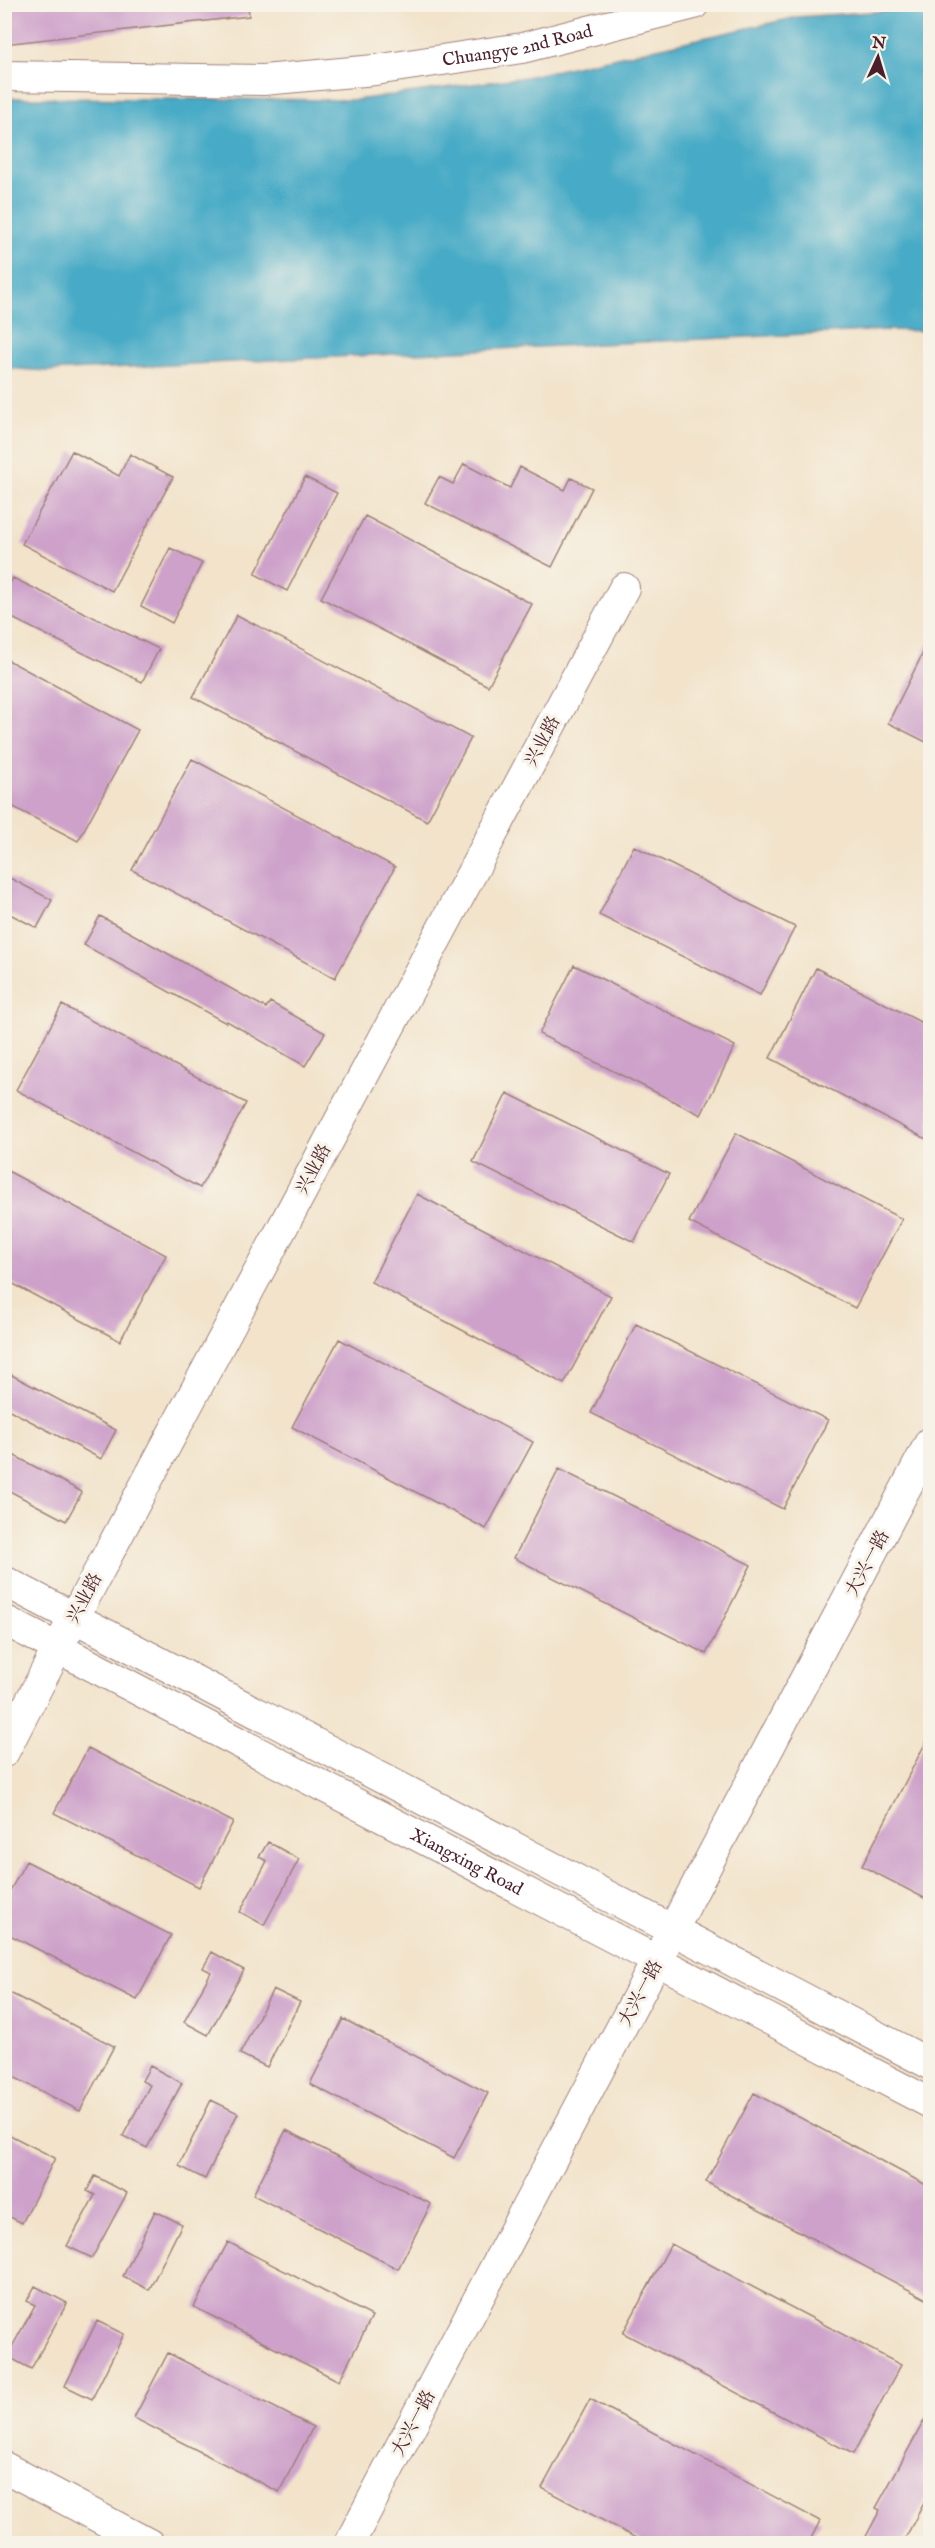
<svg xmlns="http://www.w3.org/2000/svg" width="935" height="2548" font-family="'IM FELL English','Noto Serif SC',serif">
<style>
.water{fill:#46aac6;stroke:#486478;stroke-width:1.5}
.building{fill:#cda1ca}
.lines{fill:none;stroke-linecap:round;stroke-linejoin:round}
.minor-casing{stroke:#9e817a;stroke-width:32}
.minor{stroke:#fff;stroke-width:30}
.labels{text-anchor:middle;stroke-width:6;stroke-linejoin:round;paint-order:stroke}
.street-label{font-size:18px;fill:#4a1f2b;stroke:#f7f3e8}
</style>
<rect width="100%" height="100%" fill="#f7f3e8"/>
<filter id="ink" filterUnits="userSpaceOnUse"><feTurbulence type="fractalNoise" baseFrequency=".0167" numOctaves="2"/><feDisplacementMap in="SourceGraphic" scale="12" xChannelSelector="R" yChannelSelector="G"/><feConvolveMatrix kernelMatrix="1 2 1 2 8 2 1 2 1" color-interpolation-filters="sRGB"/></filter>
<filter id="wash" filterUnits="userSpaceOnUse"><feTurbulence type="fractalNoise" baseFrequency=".008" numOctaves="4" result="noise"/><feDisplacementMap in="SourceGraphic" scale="24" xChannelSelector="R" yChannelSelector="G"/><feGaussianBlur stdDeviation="1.35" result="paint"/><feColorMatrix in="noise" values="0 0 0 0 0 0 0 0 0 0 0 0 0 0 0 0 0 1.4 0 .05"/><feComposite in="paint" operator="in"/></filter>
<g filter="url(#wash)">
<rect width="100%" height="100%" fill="#f2e3ca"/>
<path class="water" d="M930 8V331L888 330 47 371 5 368V98L356 100 526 77 798 17Z"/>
<g id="blocks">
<path class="building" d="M4 4H248L249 16 4 44Z
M72 451 119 476 130 454 173 477 112 591 22 544Z
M464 464 510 488 520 467 565 490 571 478 592 488 552 567 425 503 439 477 453 484Z
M305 477 337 493 287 591 255 574Z
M365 516 532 604 488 686 321 598Z
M170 548 202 563 172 623 141 606Z
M13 578 159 649 142 682 4 614V595Z
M237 615 471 738 427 821 193 697Z
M930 639V744L888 723Z
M4 658 138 730 78 841 4 802Z
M192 759 395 867 335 978 132 870Z
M634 846 795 927 760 995 599 915Z
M4 875 52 900 37 928 4 911Z
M100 916 266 1008 270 1002 325 1033 305 1066 227 1021 226 1023 84 945Z
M574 965 735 1046 701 1115 539 1034Z
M816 968 930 1027V1141L770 1058Z
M62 1005 246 1103 200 1188 16 1090Z
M507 1093 669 1174 634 1242 473 1162Z
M736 1133 902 1219 855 1308 689 1222Z
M4 1169 166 1255 120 1341 4 1279Z
M417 1194 611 1296 564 1384 371 1282Z
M636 1324 828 1420 783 1509 591 1413Z
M339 1339 533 1442 486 1529 292 1427Z
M4 1371 116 1430 101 1459 4 1407Z
M4 1450 82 1492 66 1521 4 1488Z
M559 1469 751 1565 706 1654 514 1558Z
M930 1734V1901L862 1866Z
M88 1748 233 1822 199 1887 54 1813Z
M268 1842 299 1859 264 1925 240 1912 267 1861 259 1857Z
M26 1861 171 1935 137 2000 4 1932V1902Z
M212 1952 244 1970 208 2035 184 2022 211 1972 203 1968Z
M273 1989 300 2002 267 2067 240 2054Z
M4 1990 114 2046 80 2111 4 2072Z
M343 2019 488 2093 454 2158 310 2084Z
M150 2066 182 2083 147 2148 123 2136 150 2085 142 2081Z
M754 2093 930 2187V2301L706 2182Z
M211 2100 238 2113 205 2179 179 2166Z
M286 2130 431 2204 398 2269 253 2195Z
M4 2132 55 2158 22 2223 4 2214Z
M95 2176 127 2193 92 2258 67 2246 95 2195 87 2191Z
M155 2211 182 2224 149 2290 123 2276Z
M228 2242 372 2316 339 2381 194 2307Z
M671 2244 901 2365 853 2454 623 2333Z
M35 2286 67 2303 31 2369 7 2356 35 2305 27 2301Z
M97 2321 124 2334 92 2399 65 2386Z
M168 2353 313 2427 279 2492 134 2418Z
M590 2399 820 2521 808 2544H647L542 2488Z
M930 2410V2492L902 2544H862L880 2510 876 2508Z"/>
</g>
</g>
<g filter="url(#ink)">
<use href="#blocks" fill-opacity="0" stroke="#9e817a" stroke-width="1.5"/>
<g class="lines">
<defs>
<g id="minor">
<path id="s1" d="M4 76 263 80 375 70 522 48 694 4"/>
<path d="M4 1581 930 2064"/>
<path id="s2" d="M4 1620 930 2103"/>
<path d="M4 1752 53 1657 624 588"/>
<path d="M4 2467 149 2544"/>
<path d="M349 2544 930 1442"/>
</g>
</defs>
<use href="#minor" class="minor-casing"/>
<use href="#minor" class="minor"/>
</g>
</g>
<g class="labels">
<g class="street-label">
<text dy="6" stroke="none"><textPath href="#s1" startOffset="516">Chuangye 2nd Road</textPath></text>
<text transform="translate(542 741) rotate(-62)" y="6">兴业路</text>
<text transform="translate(313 1169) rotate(-62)" y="6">兴业路</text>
<text transform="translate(867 1563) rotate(-62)" y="6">大兴一路</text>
<text transform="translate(84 1598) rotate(-62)" y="6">兴业路</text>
<text dy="6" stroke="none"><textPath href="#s2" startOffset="522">Xiangxing Road</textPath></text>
<text transform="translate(640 1993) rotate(-62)" y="6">大兴一路</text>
<text transform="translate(413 2423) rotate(-62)" y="6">大兴一路</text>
</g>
</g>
<rect width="935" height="2548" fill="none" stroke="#f7f3e8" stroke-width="24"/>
<g transform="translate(878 57) rotate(4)" stroke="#f7f3e8" stroke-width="4.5" paint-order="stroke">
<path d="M0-4.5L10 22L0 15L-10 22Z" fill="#4a1f2b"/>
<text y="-9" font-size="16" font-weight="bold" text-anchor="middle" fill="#4a1f2b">N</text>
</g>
</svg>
